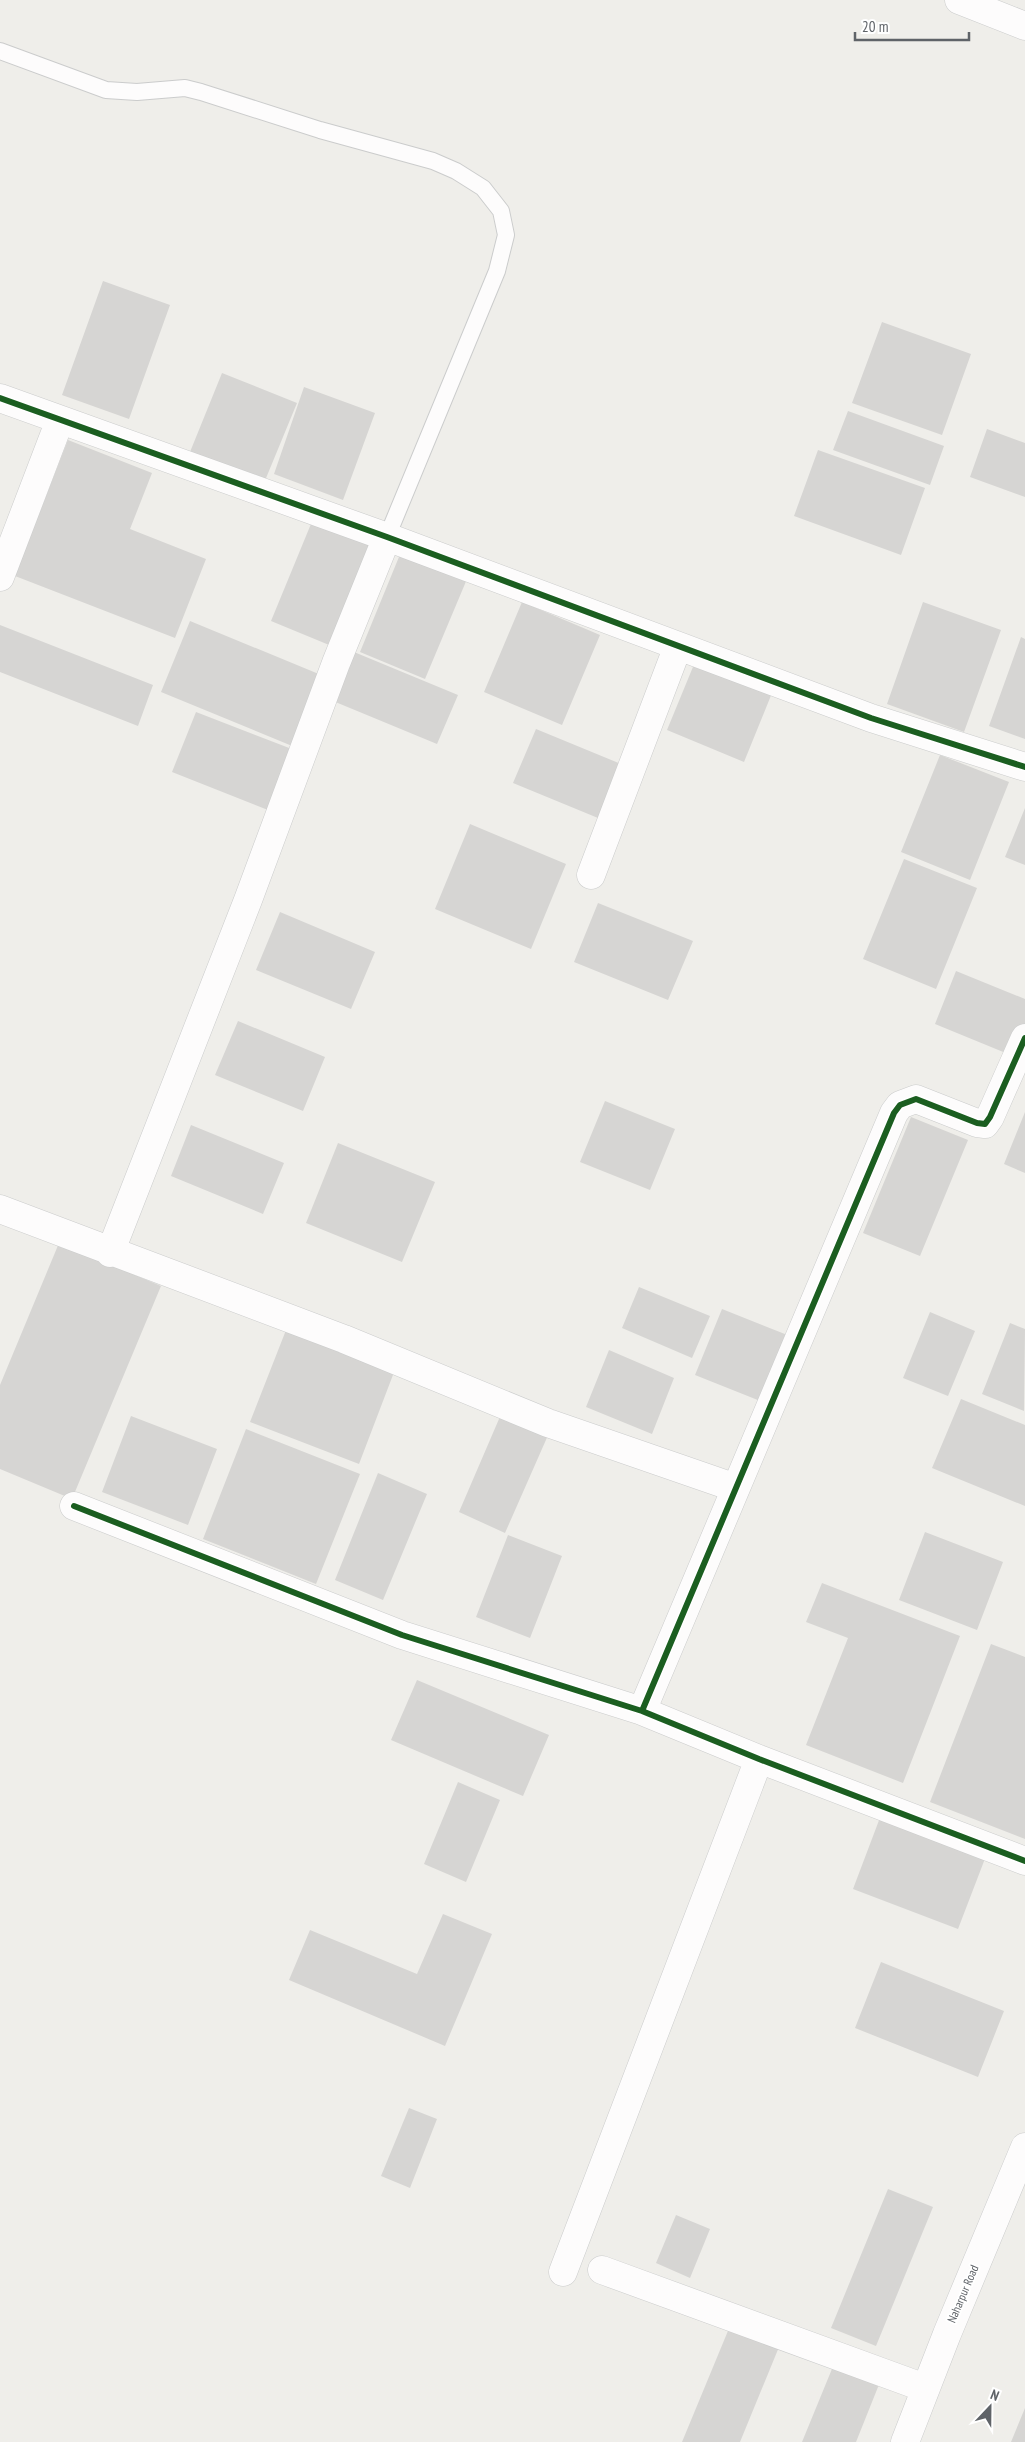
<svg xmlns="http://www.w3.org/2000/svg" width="1025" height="2442" font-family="'PT Sans Narrow',sans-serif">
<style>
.building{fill:#d6d5d3}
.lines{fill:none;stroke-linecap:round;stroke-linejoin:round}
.service-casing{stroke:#cbcccc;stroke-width:18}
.minor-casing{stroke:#cbcccc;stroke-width:29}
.tertiary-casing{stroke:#cbcccc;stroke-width:29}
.service{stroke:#fdfcfc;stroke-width:16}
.minor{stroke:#fdfcfc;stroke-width:28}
.tertiary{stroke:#fdfcfc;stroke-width:28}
.cycleway-casing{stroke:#fff;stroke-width:9}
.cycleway{stroke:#1b5e20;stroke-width:6}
.labels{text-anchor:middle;stroke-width:4;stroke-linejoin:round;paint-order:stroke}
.street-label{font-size:12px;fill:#5f6368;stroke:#fff}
</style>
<rect width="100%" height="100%" fill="#efeeea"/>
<path class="building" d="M103 281 170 305 129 419 62 395Z
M882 322 971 354 942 435 852 403Z
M222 373 297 403 264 483 190 452Z
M304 387 375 413 343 500 274 474Z
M848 411 944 446 930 485 833 450Z
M987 429 1025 443V497L970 477Z
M68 440 152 473 130 529 206 559 175 638 15 576Z
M818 450 925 488 901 555 794 516Z
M313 519 377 545 334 647 271 621Z
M401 552 467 579 425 679 360 652Z
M522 602 600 635 562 725 484 692Z
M923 602 1001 630 964 732 887 704Z
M190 621 326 677 297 748 161 692Z
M0 625 153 685 138 726 0 672Z
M1021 637 1025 639V739L989 726Z
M354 652 458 695 437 744 333 701Z
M695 662 772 693 744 762 667 730Z
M196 712 297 751 273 812 172 772Z
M536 729 621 764 598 818 513 783Z
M940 755 1009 782 970 880 901 852Z
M1025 808V865L1005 857Z
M470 824 566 864 531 949 435 909Z
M904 859 977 888 936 989 863 959Z
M598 903 693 941 668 1000 574 962Z
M280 912 375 952 351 1009 256 970Z
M956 971 1025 999V1027L1013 1056 935 1024Z
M238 1021 325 1057 303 1111 215 1075Z
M605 1101 675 1129 650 1190 580 1162Z
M1025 1112V1173L1004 1164Z
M911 1117 968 1140 920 1256 863 1233Z
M191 1125 284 1163 263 1214 171 1176Z
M338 1143 435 1182 402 1262 306 1223Z
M59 1243 161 1286 72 1499 0 1469V1385Z
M639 1287 710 1316 692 1358 622 1328Z
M722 1309 795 1338 768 1404 695 1375Z
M930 1312 975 1331 948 1396 903 1378Z
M1010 1323 1025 1329 1024 1411 982 1394Z
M288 1325 396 1367 359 1464 250 1422Z
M609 1350 674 1378 652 1434 586 1407Z
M961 1399 1025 1425V1506L932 1468Z
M502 1412 549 1433 505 1533 459 1512Z
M131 1416 217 1449 188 1525 102 1492Z
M246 1429 360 1474 316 1584 203 1539Z
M378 1473 427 1494 383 1600 335 1580Z
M925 1532 1003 1562 977 1630 899 1600Z
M508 1535 562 1556 530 1638 476 1617Z
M822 1583 960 1636 903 1783 806 1745 848 1638 806 1622Z
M991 1644 1025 1657V1839L930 1802Z
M417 1680 549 1735 523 1796 391 1740Z
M458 1782 500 1800 466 1882 424 1864Z
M881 1815 986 1856 958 1929 853 1889Z
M443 1914 492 1934 445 2046 289 1980 310 1930 417 1974Z
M881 1962 1004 2011 978 2077 855 2028Z
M409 2108 437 2119 410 2188 381 2176Z
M888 2189 933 2207 876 2346 831 2328Z
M676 2215 710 2229 690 2278 656 2263Z
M730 2326 779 2347 740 2442H682Z
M834 2364 880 2382 856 2442H802Z
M1025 2408V2442H1011Z"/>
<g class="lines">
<defs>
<path id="service" d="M0 51 106 90 137 92 185 88 201 92 320 130 433 161 456 171 483 188 501 211 506 235 497 271 387 537"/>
<path id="minor" d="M959 0 1025 26
M0 398 387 537 871 718 1025 767
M0 577 60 420
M591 875 678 646
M0 1209 344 1339 548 1423 736 1488
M110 1253 248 900 336 663 387 537
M74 1506 402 1635 642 1711 759 1759 1025 1861
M642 1711 894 1113 900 1105 916 1099 977 1123 985 1124 990 1117 1025 1038
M602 2270 925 2388
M563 2272 759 1759"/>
<path id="tertiary" d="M905 2442 947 2334 1025 2147"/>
</defs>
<use href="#service" class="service-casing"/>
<use href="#minor" class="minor-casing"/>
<use href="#tertiary" class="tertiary-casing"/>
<use href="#service" class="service"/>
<use href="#minor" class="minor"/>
<use href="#tertiary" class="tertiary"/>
<defs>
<path id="cycleway" d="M0 398 387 537 871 718 1025 767
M74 1506 402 1635 642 1711 759 1759 1025 1861
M642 1711 894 1113 900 1105 916 1099 977 1123 985 1124 990 1117 1025 1038"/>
</defs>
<use href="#cycleway" class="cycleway-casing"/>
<use href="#cycleway" class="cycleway"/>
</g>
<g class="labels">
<g class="street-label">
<text transform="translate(963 2294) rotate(-67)" y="4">Naharpur Road</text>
</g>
</g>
<g transform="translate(990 2407) rotate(22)" stroke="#ffffff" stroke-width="4" paint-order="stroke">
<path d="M0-4L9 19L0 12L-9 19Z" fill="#5f6368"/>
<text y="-8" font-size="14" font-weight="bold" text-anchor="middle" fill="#5f6368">N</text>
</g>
<path d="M855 32v8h114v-8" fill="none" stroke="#5f6368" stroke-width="2.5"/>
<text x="862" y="32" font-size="15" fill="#5f6368" stroke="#ffffff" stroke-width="4" paint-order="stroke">20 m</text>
</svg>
